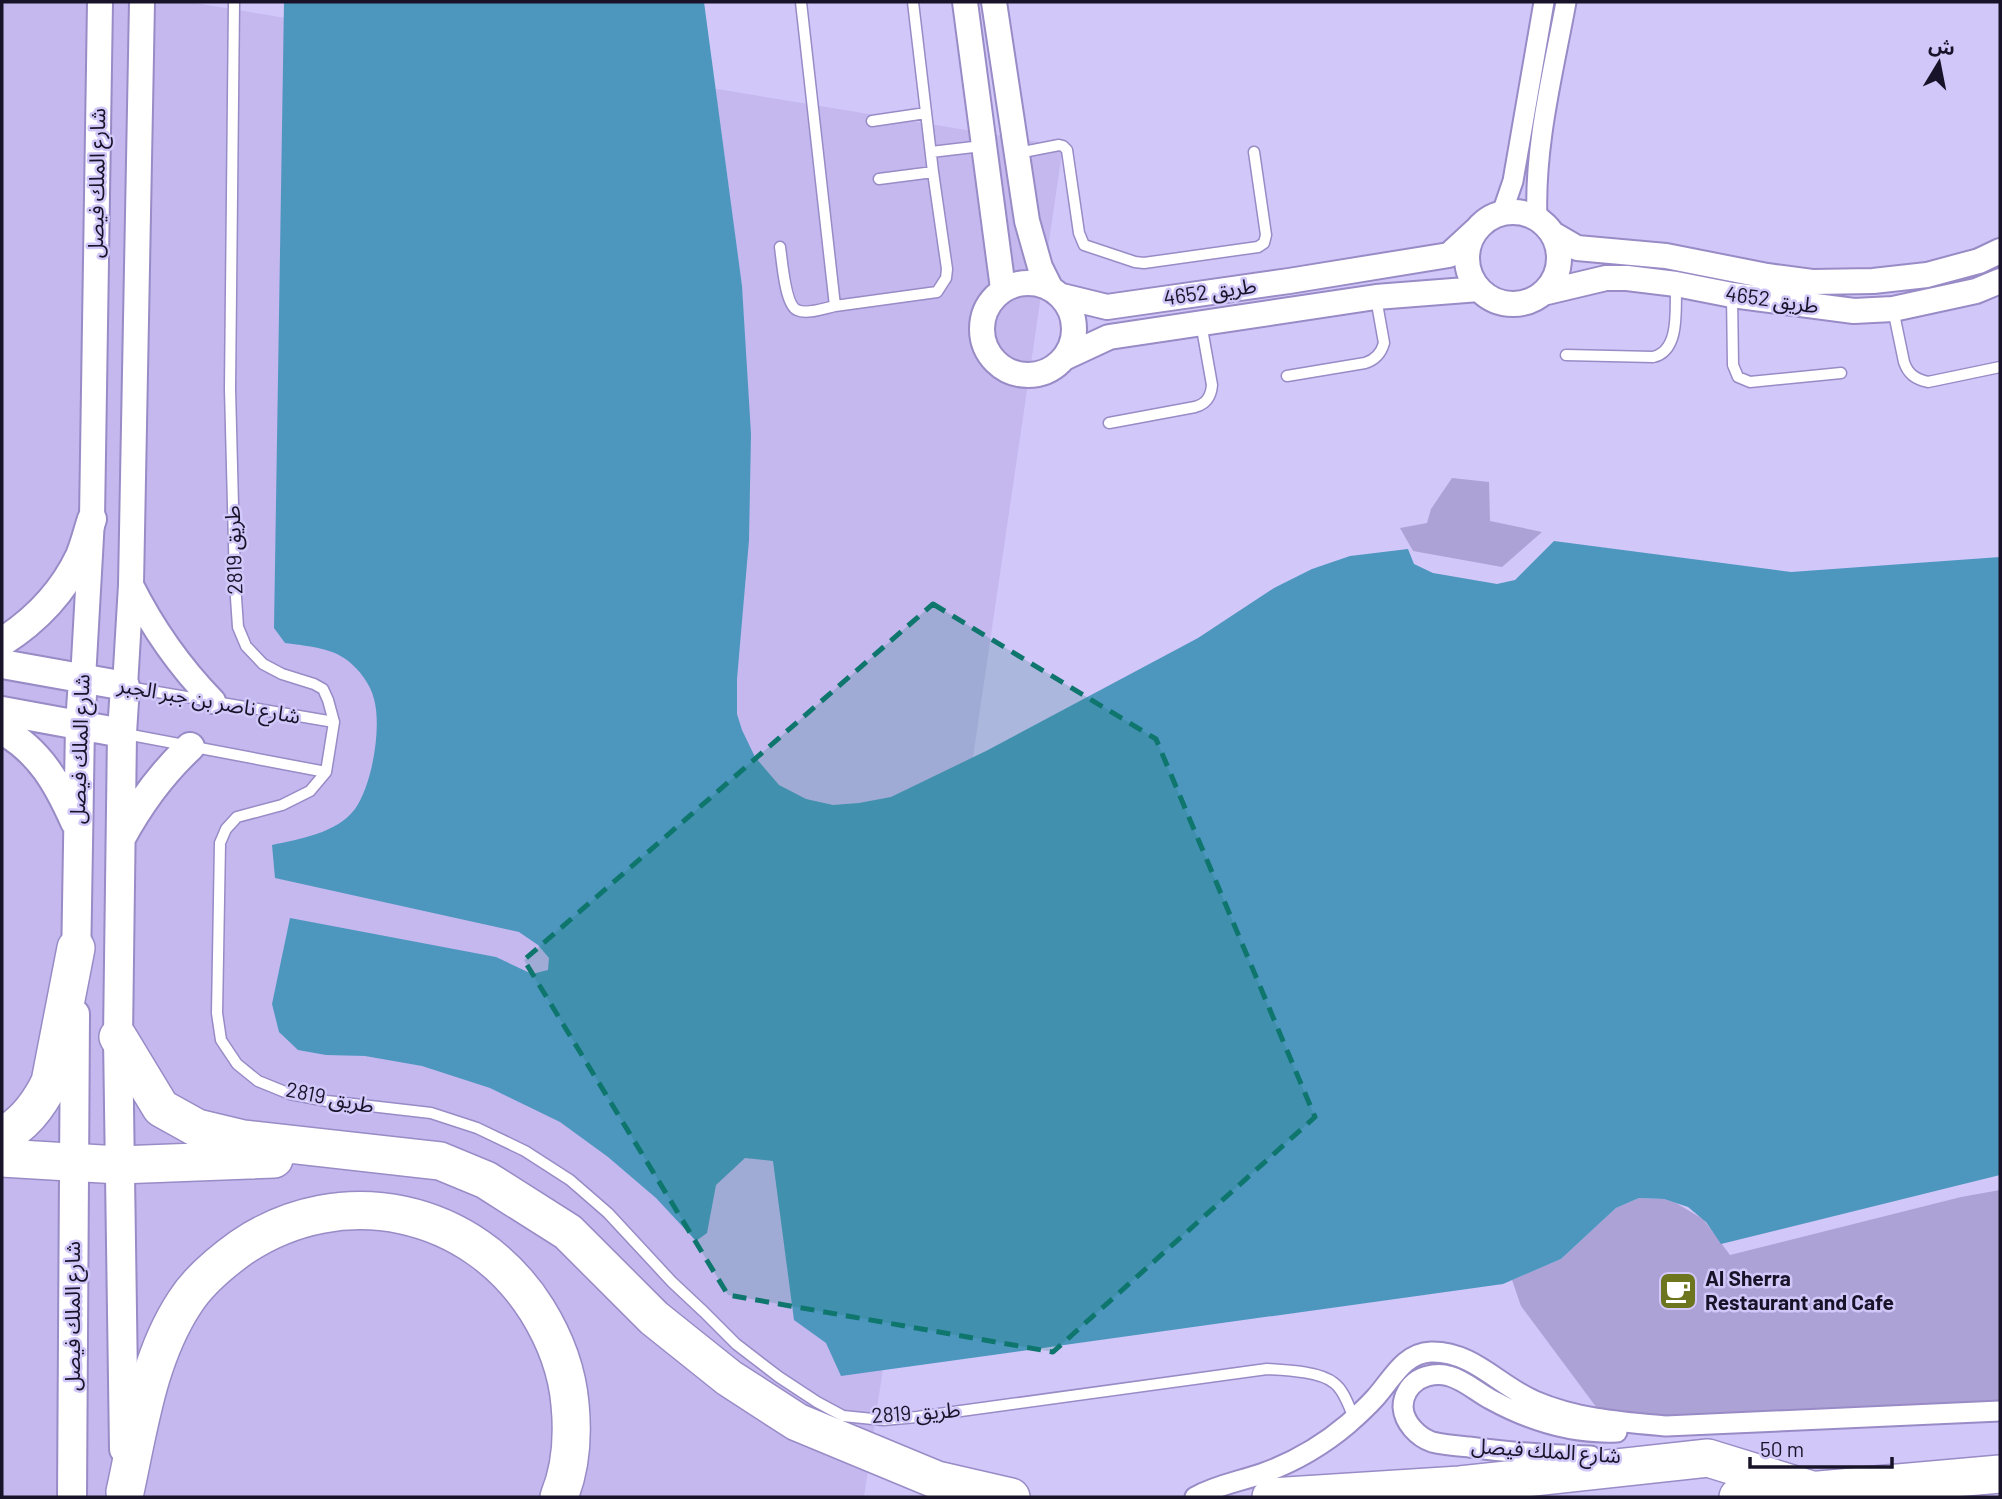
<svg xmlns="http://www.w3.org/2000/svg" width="2002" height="1499" font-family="Barlow,'Noto Sans Arabic',sans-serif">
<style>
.built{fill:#c4b8ee}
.green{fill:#ada2d5}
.water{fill:#4d97bf}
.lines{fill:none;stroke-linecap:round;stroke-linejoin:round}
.service-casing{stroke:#998bc6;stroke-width:13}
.minor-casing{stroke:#998bc6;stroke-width:23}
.tertiary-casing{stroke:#998bc6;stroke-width:28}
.secondary-casing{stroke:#998bc6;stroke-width:32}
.motorway-casing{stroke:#998bc6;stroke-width:40}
.service{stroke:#fff;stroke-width:10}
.minor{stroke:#fff;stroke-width:19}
.tertiary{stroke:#fff;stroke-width:24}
.secondary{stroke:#fff;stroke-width:28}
.motorway{stroke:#fff;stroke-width:37}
.marked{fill:#0f766e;fill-opacity:0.2;stroke:#0f766e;stroke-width:5;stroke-dasharray:14 9;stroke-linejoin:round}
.labels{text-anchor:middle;stroke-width:5;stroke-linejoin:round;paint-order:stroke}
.street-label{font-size:21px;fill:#191329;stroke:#d2c7f9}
.poi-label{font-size:21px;font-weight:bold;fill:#191329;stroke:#d2c7f9;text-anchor:start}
</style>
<rect width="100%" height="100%" fill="#d2c7f9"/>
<path class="built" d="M2 2H189L1063 146 864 1497H2Z"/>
<path class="green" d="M1452 478 1489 482 1490 521 1542 532 1502 567 1413 551 1400 528 1427 523 1431 509Z
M2000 1190V1416L1611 1427 1521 1306 1512 1280 1561 1259 1616 1208 1639 1198 1664 1199 1676 1203 1703 1219 1730 1255 1961 1197Z"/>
<path class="water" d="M284 2H704L742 286 751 434 749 540 737 679V714L742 730 755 757 779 785 806 799 833 805 859 803 891 797 986 751 1198 638 1274 588 1312 569 1350 556 1408 549 1414 564 1433 573 1497 584 1515 580 1554 541 1791 572 2000 557V1175L1721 1244 1706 1222 1688 1207 1664 1199 1639 1198 1616 1208 1561 1259 1503 1284 841 1376 826 1343 794 1320 773 1161 745 1158 716 1185 707 1233 696 1241 656 1198 608 1157 560 1122 490 1088 422 1066 365 1056 326 1055 298 1050 279 1032 272 1004 290 918 496 957 532 974 548 970 549 958 538 945 519 932 275 878 272 845C300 839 337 833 355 809 372 785 382 728 374 699 371 685 359 669 347 660 330 647 305 646 285 643L274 628Z"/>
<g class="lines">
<defs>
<path id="service" d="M234 2 230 389 235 583 238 627 246 646 263 664 282 674 314 684 323 689 328 700 334 722 326 772 310 791 282 805 237 817 226 829 220 843 217 1013 221 1040 237 1064 258 1081 290 1094 327 1101 431 1113 477 1128 525 1151 570 1180 608 1213 672 1282 704 1312 736 1344 779 1377 817 1402 843 1416 883 1420 917 1417 1267 1369C1284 1370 1320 1371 1334 1383 1344 1390 1349 1407 1354 1418
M801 2 835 306 937 292 946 278 947 269 933 172 913 2
M872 121 926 113
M931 152 982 146
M1018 153 1059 145 1063 146 1067 150 1079 233 1084 245 1135 262 1144 263 1258 247 1264 243 1266 235 1254 152
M879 179 933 172
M780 247C782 260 785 305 797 310 807 315 825 308 835 306
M1732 295 1733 365 1738 377 1750 382 1841 373
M1893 309 1904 362C1908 374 1915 379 1928 382L2000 367
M1566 355 1653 357C1681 351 1675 307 1676 284
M1287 376 1365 363C1375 360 1381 354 1384 343L1376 298
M1109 423 1195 407C1206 404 1211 397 1212 385L1201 323
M128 687 334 722
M126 734 326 772"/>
<path id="minor" d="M1502 213 1513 181 1544 2
M1537 219C1534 146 1553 73 1566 2
M1591 1456C1549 1455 1511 1453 1469 1447 1457 1446 1444 1445 1432 1442 1418 1437 1404 1423 1403 1407 1403 1396 1409 1386 1418 1380 1427 1375 1439 1373 1449 1376 1464 1380 1477 1392 1490 1399 1530 1421 1572 1434 1617 1432
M1195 1497C1217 1485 1237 1482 1261 1474 1292 1463 1322 1446 1348 1424 1357 1416 1367 1407 1375 1398 1391 1381 1403 1353 1431 1352 1473 1351 1499 1386 1535 1401 1577 1419 1621 1422 1666 1426L2000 1411"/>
<path id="tertiary" d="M965 2 1003 289
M994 2 1027 221 1040 267 1050 287
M1467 258a46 46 0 1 1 92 0a46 46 0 1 1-92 0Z
M1553 234 1577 248 1666 256 1767 276 1812 282 1873 281 1927 275 1979 261 2000 251
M982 329a46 46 0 1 1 92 0a46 46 0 1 1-92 0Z
M1543 293 1606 278H1627L1676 284 1732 295 1854 311 1893 309 1976 291 2000 281
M1062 296 1107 307 1289 281 1449 255 1475 231
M1066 357 1109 337 1376 297 1479 289
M131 585C153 629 179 666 213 701
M83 679 92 519 100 2
M125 686 131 585 142 2"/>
<path id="secondary" d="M2 642C35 621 63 592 80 556 85 544 88 531 92 519
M2 664 125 686 122 733 118 1037 124 1449
M2 711 122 733
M2 730C40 751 58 784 75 822
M121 838C140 803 161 774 190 747
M76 966 80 725 83 679
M72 1497 75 1014"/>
<path id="motorway" d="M118 1037 161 1108 197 1128 243 1139 440 1161 486 1180 568 1232 654 1318 729 1378 797 1422 937 1480 1011 1497
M2 1136C25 1124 39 1105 50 1082L76 948
M2 1158 119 1165 274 1159
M125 1492C139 1428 148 1358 185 1302 199 1280 221 1262 242 1247 342 1180 473 1208 537 1310 555 1339 567 1370 570 1404 573 1435 571 1468 559 1497
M1271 1497 1460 1485 1708 1458 1815 1491
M1738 1497 2000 1474"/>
</defs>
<use href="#service" class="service-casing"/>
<use href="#minor" class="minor-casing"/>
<use href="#tertiary" class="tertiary-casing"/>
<use href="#secondary" class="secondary-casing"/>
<use href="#motorway" class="motorway-casing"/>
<use href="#service" class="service"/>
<use href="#minor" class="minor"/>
<use href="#tertiary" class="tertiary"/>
<use href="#secondary" class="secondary"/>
<use href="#motorway" class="motorway"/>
</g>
<path class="marked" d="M933 604 1156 739 1315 1117 1053 1352 728 1295 524 960Z"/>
<defs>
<symbol id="cafe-square" viewBox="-11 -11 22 22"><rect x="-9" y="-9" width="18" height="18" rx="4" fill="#6d751e" stroke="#d2c7f9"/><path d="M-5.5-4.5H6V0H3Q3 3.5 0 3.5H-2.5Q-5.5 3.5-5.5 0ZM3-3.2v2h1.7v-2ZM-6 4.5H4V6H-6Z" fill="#fff"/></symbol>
</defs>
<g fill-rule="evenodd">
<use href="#cafe-square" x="1656" y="1269" width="44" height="44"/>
</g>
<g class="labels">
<g class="street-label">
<text transform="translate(97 183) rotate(-89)" y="7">شارع الملك فيصل</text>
<text transform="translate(1210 292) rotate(-8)" y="7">طريق 4652</text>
<text transform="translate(1772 300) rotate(8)" y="7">طريق 4652</text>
<text transform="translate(234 550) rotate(-92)" y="7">طريق 2819</text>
<text transform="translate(209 701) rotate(10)" y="7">شارع ناصر بن جبر الجبر</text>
<text transform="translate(80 749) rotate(-88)" y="7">شارع الملك فيصل</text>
<text transform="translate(330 1098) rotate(11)" y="7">طريق 2819</text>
<text transform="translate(73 1316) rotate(-90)" y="7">شارع الملك فيصل</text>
<text transform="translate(916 1413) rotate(-4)" y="7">طريق 2819</text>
<text transform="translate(1546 1451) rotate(4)" y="7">شارع الملك فيصل</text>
</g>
<g class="poi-label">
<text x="1705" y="1286">Al Sherra<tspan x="1705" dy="24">Restaurant and Cafe</tspan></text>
</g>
</g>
<rect width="2002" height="1499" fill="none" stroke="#191329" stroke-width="7"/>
<g transform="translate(1939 63) rotate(10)" stroke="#d2c7f9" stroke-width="5" paint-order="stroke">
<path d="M0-5L12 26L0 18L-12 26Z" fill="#191329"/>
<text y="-10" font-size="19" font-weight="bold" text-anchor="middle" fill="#191329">ش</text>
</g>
<path d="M1750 1457v10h142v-10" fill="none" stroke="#191329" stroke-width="3.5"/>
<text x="1760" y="1457" font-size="21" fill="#191329" stroke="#d2c7f9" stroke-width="5" paint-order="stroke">50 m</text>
</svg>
